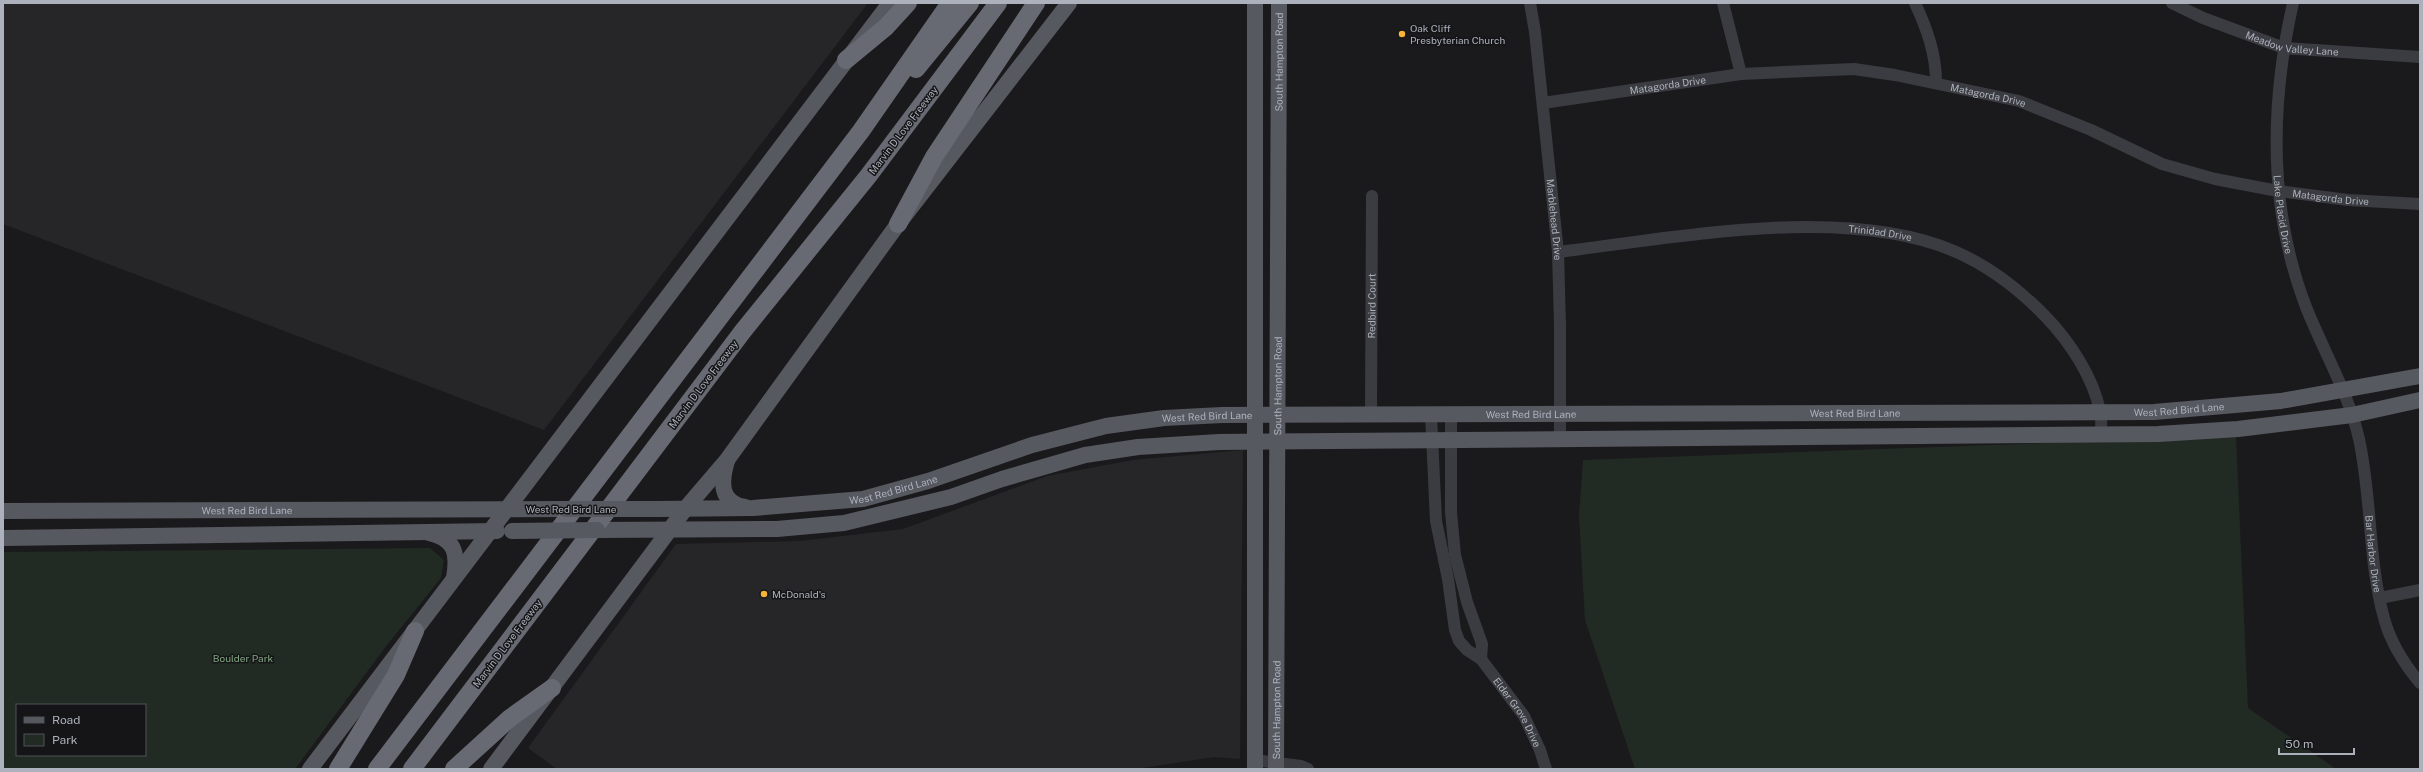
<svg xmlns="http://www.w3.org/2000/svg" width="2423" height="772" font-family="'Public Sans',sans-serif">
<style>
.built{fill:#262629}
.green{fill:#222b23;fill-rule:evenodd}
.lines{fill:none;stroke-linecap:round;stroke-linejoin:round}
.minor{stroke:#3b3c41;stroke-width:12}
.major{stroke:#575960;stroke-width:16}
.highway{stroke:#676a73;stroke-width:18}
.major-bridge{stroke:#575960;stroke-width:16}
.poi-dot{fill:#f5b339;stroke:#151517;stroke-width:1.5}
.labels{text-anchor:middle;stroke-width:3;stroke-linejoin:round;paint-order:stroke}
.poi-label{font-size:10px;fill:#acb1bc;stroke:#151517;text-anchor:start}
.street-label{font-size:10px;fill:#acb1bc;stroke:#151517}
.park-label{font-size:10px;fill:#83a785;stroke:#151517}
</style>
<rect width="100%" height="100%" fill="#1a1a1c"/>
<path class="built" d="M3 3H868L544 430 3 224Z
M1243 450 1240 759 1214 757 1136 769H557L528 748 676 544 800 541 903 529 1047 476 1133 460Z"/>
<path class="green" d="M2236 436 2248 708 2336 769H1635L1585 620 1579 516 1583 460Z
M430 548 444 560 441 578 387 645 295 769H3V552ZM17 705H145V755H17Z"/>
<g class="lines">
<g class="minor">
<path id="s1" d="M1530 3 1535 32 1558 252 1560 325V438"/>
<path d="M1723 3 1741 74"/>
<path d="M1915 3C1927 29 1936 54 1936 82"/>
<path id="s2" d="M2172 3 2203 18 2284 48 2420 57"/>
<path id="s3" d="M2293 3C2270 105 2268 208 2306 307 2323 350 2349 394 2359 439 2372 498 2368 561 2384 618 2390 641 2405 665 2420 683"/>
<path id="s4" d="M1543 103 1741 74 1854 69 1895 75 2019 101 2091 130 2162 164 2215 179 2278 191 2348 200 2420 204"/>
<path id="s5" d="M1558 252C1675 238 1844 204 1954 251 1989 266 2019 289 2046 317 2070 342 2093 377 2100 411 2102 419 2101 427 2101 434"/>
<path d="M1451 414V512L1455 555 1467 602 1482 644 1481 659"/>
<path id="s6" d="M1371 415 1372 196"/>
<path id="s7" d="M1431 415 1436 521 1448 579 1455 630 1459 641 1467 650 1481 659 1524 716 1540 750 1546 769"/>
<path d="M2380 598 2420 590"/>
<path d="M1255 760 1301 766 1308 769"/>
</g>
<g class="major">
<path d="M1255 3V769"/>
<path d="M727 461C721 481 719 503 745 507"/>
<path id="s8" d="M657 509 753 508 863 499 928 481 1032 445 1106 426 1164 418 1222 415 2154 412 2281 401 2420 376"/>
<path id="s9" d="M3 511 566 509"/>
<path d="M597 530 777 529 844 523 951 497 1002 479 1085 455 1138 447 1219 442 2158 434 2238 429 2352 415 2420 400"/>
<path d="M429 533C456 539 458 554 454 578"/>
<path d="M3 538 497 531"/>
<path d="M310 769 890 3"/>
<path d="M491 769 686 508 727 460 898 224 1069 3"/>
<path id="s10" d="M1276 769 1279 3"/>
</g>
<path class="highway" d="M846 60 886 27 908 3
M916 69 970 3
M898 224 934 157 1036 3
M338 769 396 675 415 631
M377 769 861 131 950 3
M412 769 743 331 869 175 998 3
M454 769 510 718 552 688"/>
<path class="major-bridge" d="M566 509H657
M512 531 597 530"/>
</g>
<g class="poi-dot">
<circle cx="1402" cy="34" r="4"/>
<circle cx="764" cy="594" r="4"/>
</g>
<g class="labels">
<g class="poi-label">
<text x="1410" y="32">Oak Cliff<tspan x="1410" dy="12">Presbyterian Church</tspan></text>
<text x="772" y="598">McDonald's</text>
</g>
<g class="street-label">
<text dy="4" stroke="none"><textPath href="#s2" startOffset="128">Meadow Valley Lane</textPath></text>
<text dy="4" stroke="none"><textPath href="#s10" startOffset="707">South Hampton Road</textPath></text>
<text dy="4" stroke="none"><textPath href="#s4" startOffset="126">Matagorda Drive</textPath></text>
<text dy="4" stroke="none"><textPath href="#s4" startOffset="450">Matagorda Drive</textPath></text>
<text transform="translate(903 130) rotate(-53)" y="4">Marvin D Love Freeway</text>
<text dy="4" stroke="none"><textPath href="#s4" startOffset="810">Matagorda Drive</textPath></text>
<text dy="4" stroke="none"><textPath href="#s3" startOffset="213">Lake Placid Drive</textPath></text>
<text dy="4" stroke="none"><textPath href="#s1" startOffset="218">Marblehead Drive</textPath></text>
<text dy="4" stroke="none"><textPath href="#s5" startOffset="324">Trinidad Drive</textPath></text>
<text dy="4" stroke="none"><textPath href="#s6" startOffset="109">Redbird Court</textPath></text>
<text transform="translate(703 384) rotate(-53)" y="4">Marvin D Love Freeway</text>
<text dy="4" stroke="none"><textPath href="#s10" startOffset="383">South Hampton Road</textPath></text>
<text dy="4" stroke="none"><textPath href="#s8" startOffset="1534">West Red Bird Lane</textPath></text>
<text dy="4" stroke="none"><textPath href="#s8" startOffset="1210">West Red Bird Lane</textPath></text>
<text dy="4" stroke="none"><textPath href="#s8" startOffset="886">West Red Bird Lane</textPath></text>
<text dy="4" stroke="none"><textPath href="#s8" startOffset="562">West Red Bird Lane</textPath></text>
<text dy="4" stroke="none"><textPath href="#s8" startOffset="238">West Red Bird Lane</textPath></text>
<text dy="4" stroke="none"><textPath href="#s9" startOffset="244">West Red Bird Lane</textPath></text>
<text x="571" y="513">West Red Bird Lane</text>
<text dy="4" stroke="none"><textPath href="#s3" startOffset="567">Bar Harbor Drive</textPath></text>
<text transform="translate(507 643) rotate(-53)" y="4">Marvin D Love Freeway</text>
<text dy="4" stroke="none"><textPath href="#s10" startOffset="59">South Hampton Road</textPath></text>
<text dy="4" stroke="none"><textPath href="#s7" startOffset="322">Elder Grove Drive</textPath></text>
</g>
<g class="park-label">
<text x="243" y="662">Boulder Park</text>
</g>
</g>
<rect width="2423" height="772" fill="none" stroke="#acb1bc" stroke-width="8"/>
<rect x="16" y="704" width="130" height="52" fill="#151517" stroke="#515359"/>
<rect x="24" y="717" width="20" height="6" fill="#575960" stroke="#515359"/>
<text x="52" y="724" font-size="12" fill="#acb1bc">Road</text>
<rect x="24" y="734" width="20" height="12" fill="#222b23" stroke="#515359"/>
<text x="52" y="744" font-size="12" fill="#acb1bc">Park</text>
<path d="M2279 748v6h75v-6" fill="none" stroke="#acb1bc" stroke-width="2"/>
<text x="2285" y="748" font-size="12" fill="#acb1bc" stroke="#151517" stroke-width="3" paint-order="stroke">50 m</text>
</svg>
